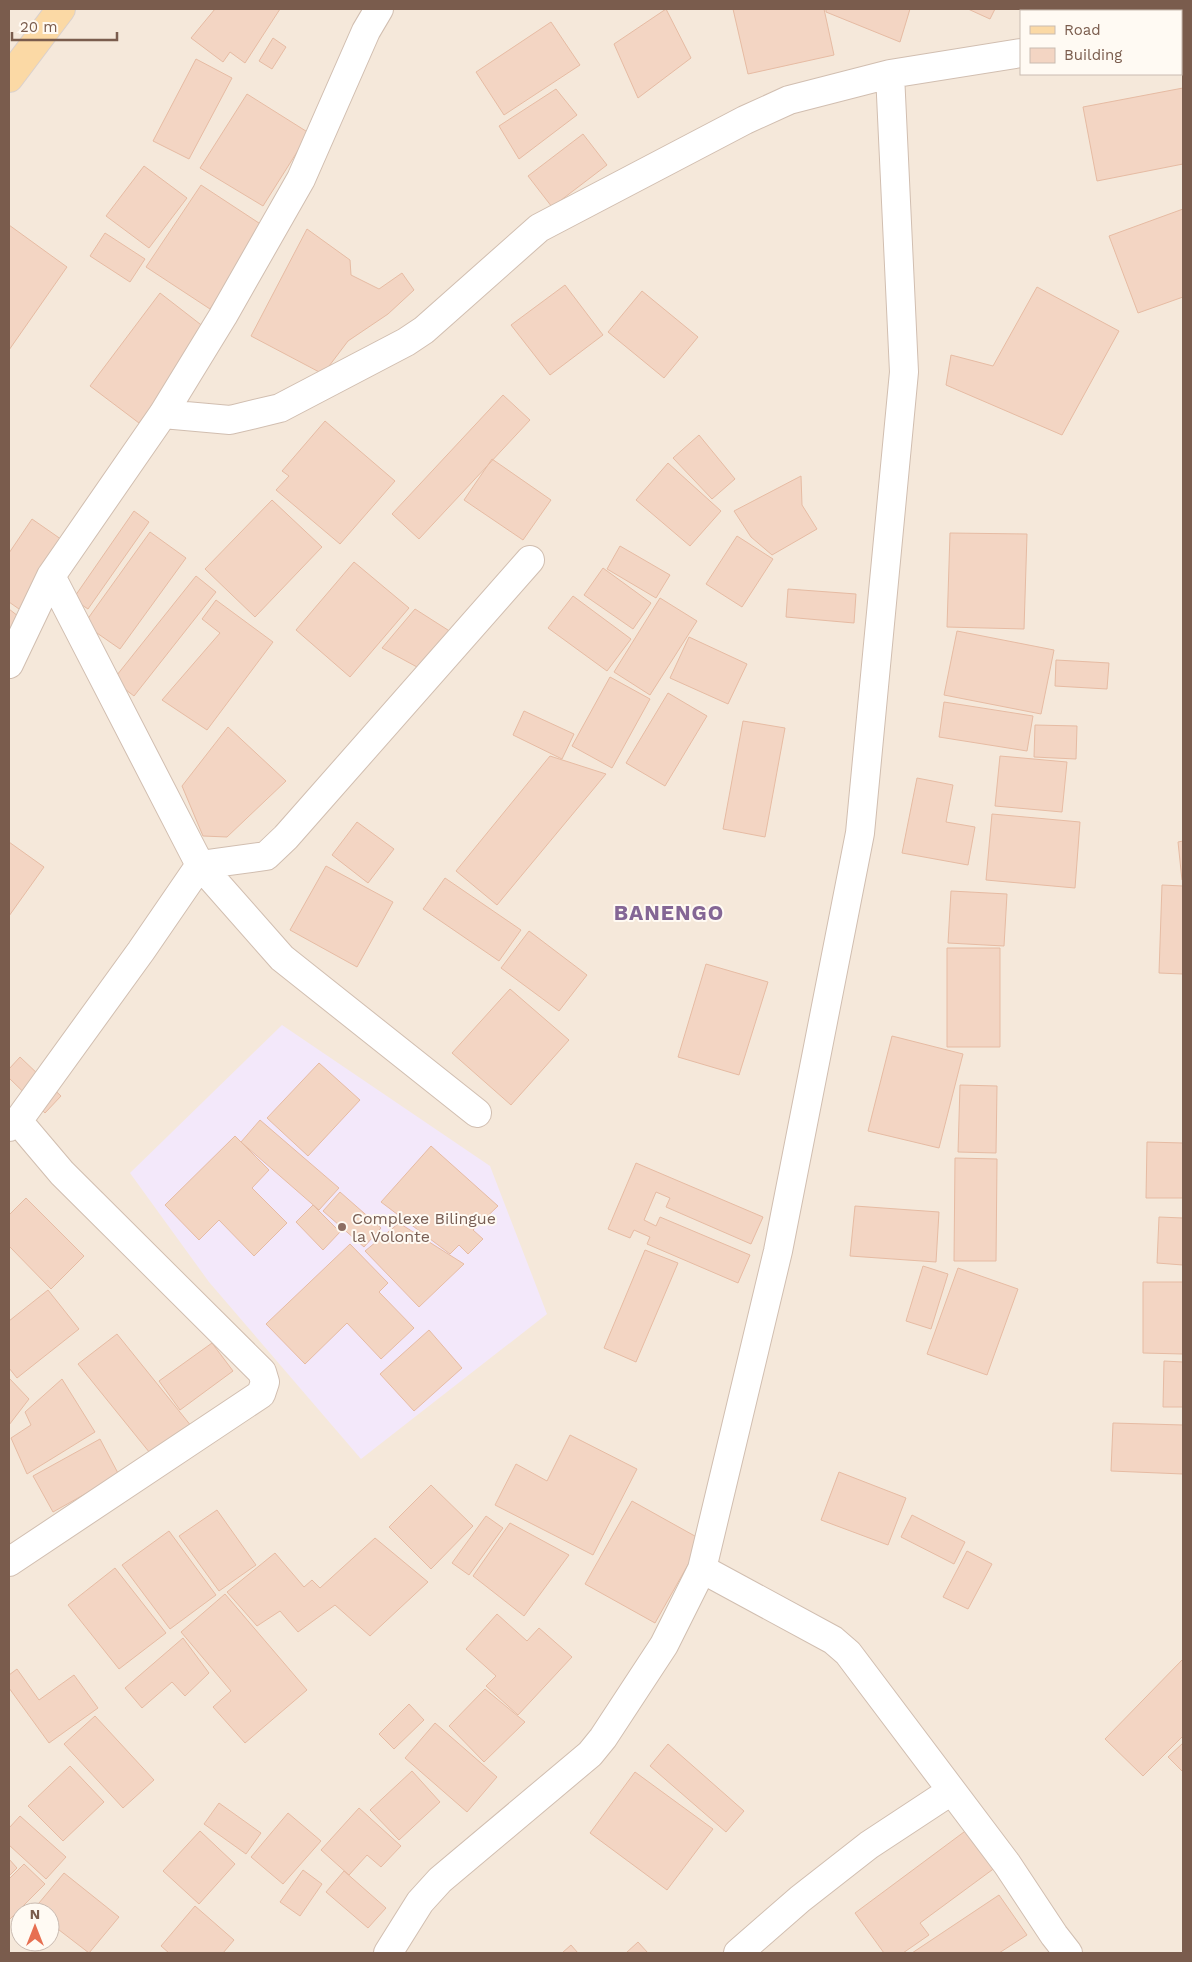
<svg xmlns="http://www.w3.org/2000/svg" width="1192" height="1962" font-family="'Work Sans',sans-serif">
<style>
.residential{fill:#f5e8da;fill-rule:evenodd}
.education{fill:#f3e8fa}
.building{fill:#f3d5c3;stroke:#e6bba3}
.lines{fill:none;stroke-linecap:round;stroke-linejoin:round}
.minor-casing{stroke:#d1beb0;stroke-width:30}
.primary-casing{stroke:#dad1cd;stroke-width:30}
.minor{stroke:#fff;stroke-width:28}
.primary{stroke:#fbd9a5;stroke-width:28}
.education-dot{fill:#8d6e63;stroke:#fffaf3;stroke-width:2}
.labels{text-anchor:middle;stroke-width:4;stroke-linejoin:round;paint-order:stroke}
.education-label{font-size:16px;fill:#785e54;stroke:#fffaf3;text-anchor:start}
.district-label{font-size:21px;font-weight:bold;letter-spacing:1px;fill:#846695;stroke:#fffaf3}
</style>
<rect width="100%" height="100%" fill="#fdf6ec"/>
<path class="residential" d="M9 9H1183V1953H9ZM1021 11H1181V74H1021ZM20 1912H50V1942H20Z"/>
<path class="education" d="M282 1025 490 1166 547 1314 361 1459 209 1282 130 1173Z"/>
<path class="building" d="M215 9H280L245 63 230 52 223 62 191 38Z
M666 9 691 58 638 98 614 44Z
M733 9H824L834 55 748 74Z
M826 9H910L900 42 826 12Z
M968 9H995L990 19Z
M551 22 580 65 504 115 476 72Z
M273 38 286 47 272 69 259 61Z
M196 59 232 78 189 159 153 141Z
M1183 88V164L1097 181 1083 107Z
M556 89 577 115 519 159 499 126Z
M247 94 309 133 263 206 200 168Z
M583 134 607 165 552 207 528 176Z
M144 166 187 198 149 248 106 216Z
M201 185 265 227 210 309 146 267Z
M1183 209V297L1138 313 1109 236Z
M9 225 67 267 9 350Z
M307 229 350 260 351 275 379 289 402 273 414 290 388 314 348 341 323 374 251 336Z
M105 233 145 259 130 282 90 256Z
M565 285 603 335 550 375 511 325Z
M1037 287 1119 331 1062 435 946 385 951 355 993 366Z
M642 291 698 337 664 378 608 332Z
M160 293 209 331 139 423 90 386Z
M503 395 530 420 419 539 392 514Z
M325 421 395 481 340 544 276 490 289 476 282 471Z
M699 435 735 479 712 499 673 458Z
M492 459 551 500 523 540 464 500Z
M668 463 721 511 690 546 636 500Z
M801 476 802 505 817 529 772 555 751 537 734 511Z
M272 500 322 547 255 617 205 569Z
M134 511 149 522 88 609 73 599Z
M32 519 78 551 32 618 9 602V553Z
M150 532 186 558 120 649 84 624Z
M950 533 1027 534 1024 629 947 627Z
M737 536 773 559 742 607 706 584Z
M620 546 670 575 656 598 607 569Z
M354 562 409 608 350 677 296 630Z
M603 568 651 603 633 629 584 595Z
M196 576 216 592 134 696 113 680Z
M788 589 856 594 854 623 786 617Z
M573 596 631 639 607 671 548 628Z
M660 598 697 621 650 695 614 672Z
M216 600 273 642 207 730 162 700 220 633 202 619Z
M9 609 32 627 9 657Z
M415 609 451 632 417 667 382 648Z
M957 631 1054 650 1041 714 944 695Z
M689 637 747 664 728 704 670 678Z
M1056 660 1109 663 1107 689 1055 686Z
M610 677 650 699 612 768 572 746Z
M668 693 707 716 665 786 626 763Z
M944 702 1033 716 1027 751 939 737Z
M524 711 574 734 562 759 513 735Z
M743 721 785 728 765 837 723 829Z
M1035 725 1077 726 1076 759 1034 757Z
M228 727 286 781 227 837 203 836 182 786Z
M550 756 606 774 497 905 456 871Z
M1000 756 1067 762 1062 812 995 806Z
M917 778 953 785 946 822 975 827 968 865 902 853Z
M992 814 1080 822 1075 888 986 880Z
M357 822 394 849 368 883 332 855Z
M1183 841V880H1182L1178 842Z
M9 842 44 867 9 916Z
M326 866 393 902 357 967 290 930Z
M445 878 521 930 499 961 423 909Z
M1162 885 1183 886V974L1159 973Z
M951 891 1007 894 1004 946 948 943Z
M529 931 587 975 559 1011 501 968Z
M947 948H1000V1047H947Z
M706 964 768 982 739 1075 678 1057Z
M510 989 569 1040 511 1105 452 1053Z
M892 1036 963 1054 939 1148 868 1131Z
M20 1057 61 1096 45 1113 9 1078V1069Z
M319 1063 360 1100 308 1156 267 1118Z
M960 1085 997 1086 996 1153 958 1152Z
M260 1120 339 1188 319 1210 241 1142Z
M235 1136 269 1170 252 1188 287 1223 254 1256 219 1220 199 1240 165 1205Z
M1147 1142 1183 1143V1198H1146Z
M431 1146 498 1206 473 1230 483 1239 468 1254 459 1245 450 1254 381 1202Z
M955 1158 997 1159 996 1261H954Z
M636 1163 763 1217 751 1244 666 1207 670 1198 656 1192 644 1220 656 1226 660 1217 750 1255 738 1283 647 1244 650 1237 634 1230 630 1238 608 1229Z
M340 1192 381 1228 364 1247 323 1211Z
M26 1198 84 1256 51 1289 9 1246V1215Z
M313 1205 340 1232 323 1250 296 1222Z
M855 1206 939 1212 936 1262 850 1256Z
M1159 1217 1183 1218V1265L1157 1263Z
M399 1223 464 1264 419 1307 365 1251Z
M350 1244 388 1283 379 1292 414 1328 381 1359 347 1323 305 1364 266 1324Z
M645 1250 678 1263 636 1362 604 1348Z
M923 1266 948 1274 931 1329 906 1321Z
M958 1268 1018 1289 987 1375 927 1354Z
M1143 1282H1183V1354L1143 1353Z
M48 1290 79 1329 17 1378 9 1368V1321Z
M429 1330 462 1368 414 1411 380 1374Z
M117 1334 196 1432 158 1463 78 1364Z
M212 1343 233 1371 180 1410 159 1381Z
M1164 1361 1183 1362V1407H1163Z
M9 1378 29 1399 9 1425Z
M62 1379 95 1432 27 1474 11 1438 31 1425 25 1412Z
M1113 1423 1183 1425V1474L1111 1471Z
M570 1435 637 1469 593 1555 495 1505 516 1464 547 1481Z
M100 1439 119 1475 53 1512 33 1476Z
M839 1472 906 1498 888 1545 821 1520Z
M431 1485 473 1526 431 1569 389 1527Z
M632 1501 702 1540 655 1623 585 1584Z
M217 1510 256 1565 219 1591 179 1536Z
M912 1515 965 1542 954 1564 901 1537Z
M486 1516 503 1528 469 1575 452 1563Z
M510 1523 569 1555 524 1616 473 1576Z
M169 1531 216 1595 170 1629 122 1565Z
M375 1538 428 1582 370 1636 335 1605 298 1632 280 1611 257 1626 227 1592 275 1553 304 1587 312 1580 320 1588Z
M967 1551 992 1564 968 1609 943 1597Z
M115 1568 166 1633 119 1669 68 1605Z
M225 1594 307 1690 245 1743 213 1707 231 1691 181 1632Z
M497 1614 527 1641 539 1628 572 1657 518 1715 486 1686 496 1676 466 1649Z
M183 1638 209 1673 185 1696 172 1682 142 1708 125 1688Z
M1183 1659V1736L1143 1776 1105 1739Z
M17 1669 39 1700 74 1675 98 1708 49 1743 9 1688V1675Z
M485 1689 525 1722 484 1762 449 1726Z
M409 1704 424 1720 394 1749 379 1734Z
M95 1716 154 1780 123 1808 64 1744Z
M435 1723 497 1777 467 1812 405 1758Z
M1183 1743V1772L1168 1757Z
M668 1744 744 1811 726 1832 650 1766Z
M70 1766 104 1802 63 1841 28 1806Z
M412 1771 440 1802 399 1840 370 1810Z
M635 1772 713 1829 667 1890 590 1833Z
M219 1803 261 1833 246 1854 204 1824Z
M359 1808 401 1846 381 1867 367 1855 349 1875 321 1850Z
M288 1813 321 1841 283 1884 251 1857Z
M20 1816 66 1857 46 1879 9 1845V1828Z
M968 1829 996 1867 920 1923 929 1935 903 1953H884L855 1913Z
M200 1831 235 1864 199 1904 163 1871Z
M9 1859 17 1868 9 1876Z
M24 1864 45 1884 9 1920V1879Z
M303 1870 322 1884 300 1916 280 1902Z
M344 1871 386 1908 368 1928 326 1892Z
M64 1873 119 1917 89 1953 50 1923V1912H37L34 1909Z
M999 1895 1027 1935 999 1953H912Z
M195 1906 234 1940 223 1953H169L161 1946Z
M638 1942 648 1953H626Z
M571 1945 578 1953H562Z"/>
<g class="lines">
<defs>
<path id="minor" d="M1181 42 1183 43
M163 414 230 420 280 408 406 342 424 330 539 228 745 120 789 100 890 74 1021 53
M9 664 51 576 163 414 223 316 301 179 366 31 379 9
M200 865 266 856 286 837 530 560
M200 865 282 958 477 1113
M9 1127 18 1121 141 951 200 865 51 576
M9 1562 261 1394 265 1382 262 1372 62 1173 18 1121
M702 1569 833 1640 848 1653 1007 1864 1054 1935 1068 1953
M388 1953 420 1902 440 1880 590 1754 603 1738 664 1645 702 1569 778 1251 860 833 904 372 890 74
M738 1953 800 1899 869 1845 951 1791"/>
<path id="primary" d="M9 78 61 9"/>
</defs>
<use href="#minor" class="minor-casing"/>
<use href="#primary" class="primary-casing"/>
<use href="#minor" class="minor"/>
<use href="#primary" class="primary"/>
</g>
<circle class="education-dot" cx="342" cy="1227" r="5"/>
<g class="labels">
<g class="education-label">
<text x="352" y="1224">Complexe Bilingue<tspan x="352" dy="18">la Volonte</tspan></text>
</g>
<g class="district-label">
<text x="669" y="920">BANENGO</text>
</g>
</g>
<rect width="1192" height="1962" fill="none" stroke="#7a5c4d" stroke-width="20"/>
<rect x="1020" y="10" width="162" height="65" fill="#fffaf3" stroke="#cabbb1"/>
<rect x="1030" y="26" width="25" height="8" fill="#fbd9a5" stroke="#cabbb1"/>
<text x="1064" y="35" font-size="15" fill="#7a5c4d">Road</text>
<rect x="1030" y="48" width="25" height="15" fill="#f3d5c3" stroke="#cabbb1"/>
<text x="1064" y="60" font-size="15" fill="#7a5c4d">Building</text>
<g transform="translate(35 1927)"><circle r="24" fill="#fffaf3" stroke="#cabbb1"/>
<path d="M0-4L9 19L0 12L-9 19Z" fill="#e76f51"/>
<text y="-8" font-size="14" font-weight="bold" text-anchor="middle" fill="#7a5c4d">N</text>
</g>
<path d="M12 32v8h105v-8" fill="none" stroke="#7a5c4d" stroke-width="2.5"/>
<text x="20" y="32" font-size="15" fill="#7a5c4d" stroke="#fffaf3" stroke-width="4" paint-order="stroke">20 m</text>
</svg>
